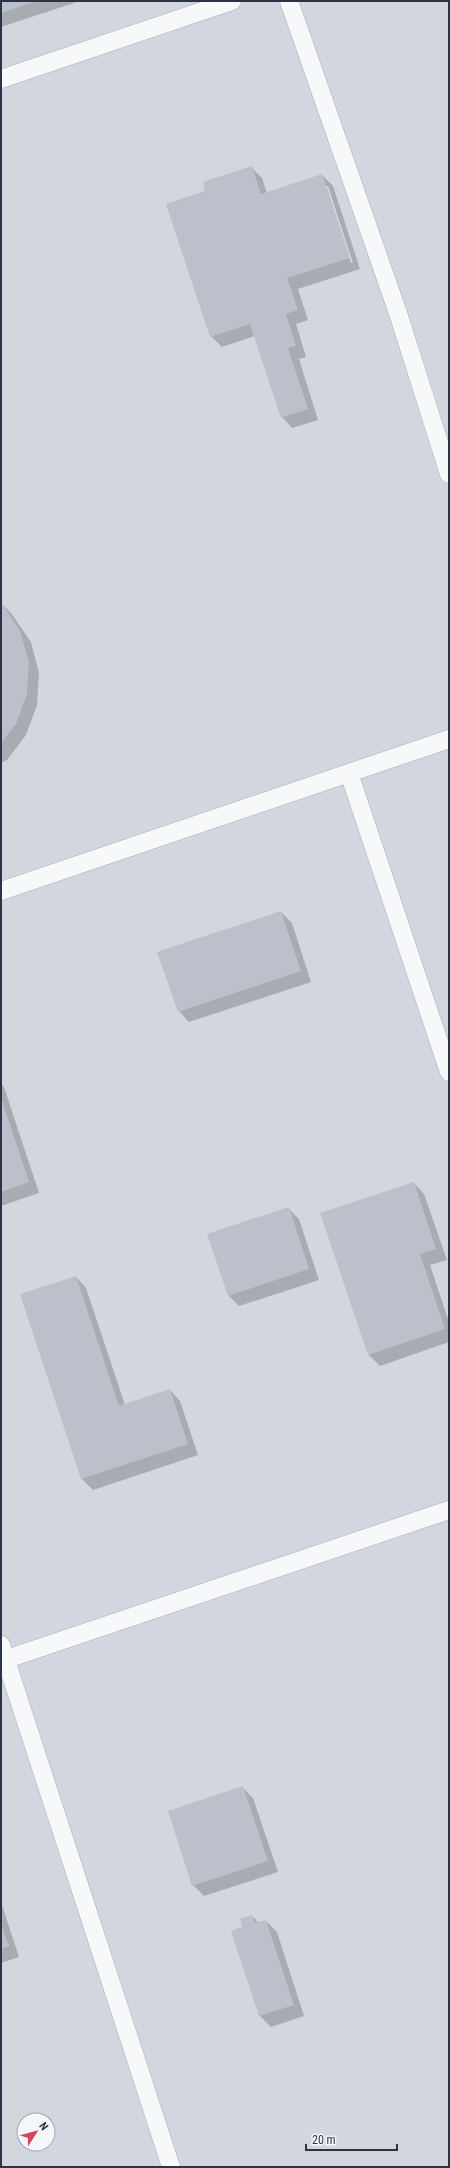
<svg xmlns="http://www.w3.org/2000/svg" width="450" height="2168" font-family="'Roboto Condensed',sans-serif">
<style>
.built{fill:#d2d6de;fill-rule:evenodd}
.shadow{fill:#0003;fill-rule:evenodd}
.building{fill:#bbc0ca}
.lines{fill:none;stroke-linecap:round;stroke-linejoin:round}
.service-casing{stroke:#a9aeb7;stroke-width:19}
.service{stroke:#f7f8fa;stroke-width:18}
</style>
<rect width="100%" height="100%" fill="#e4e7ec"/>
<path class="built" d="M1 1H449V2167H1ZM24 2120H48V2144H24Z"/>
<path class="shadow" d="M1 1H80L1 27Z
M251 167 262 178 267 193 322 175 333 186 360 269 298 289 308 320 296 324 306 357 299 359 318 420 292 428 282 417 255 336 222 347 211 336 207 192ZM326 186H328L353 263H351Z
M1 603 11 613 31 642 39 673 37 705 26 735 7 760 1 763Z
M281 912 292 923 311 982 189 1022 179 1011Z
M1 1084 4 1087 39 1193 1 1206Z
M414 1183 424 1194 447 1260 430 1265 449 1322V1342L380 1366 369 1355Z
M288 1208 299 1219 319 1280 239 1306 228 1295Z
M76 1277 86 1288 125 1405 170 1390 180 1401 198 1455 93 1490 82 1479 22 1295Z
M243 1788 253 1798 278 1872 204 1896 193 1885Z
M1 1902 19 1957 1 1963Z
M252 1916 259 1923 266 1921 277 1932 304 2016 271 2027 260 2016 232 1932 244 1928Z"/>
<path class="building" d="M1 1H36L1 13Z
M252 166 261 194 322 174 350 258 287 278 298 310 286 314 296 346 288 348 308 409 281 418 250 324 210 337 166 204 205 191 203 182Z
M1 602 20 631 29 662 27 694 16 724 1 743Z
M281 911 301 971 178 1012 157 952Z
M1 1098 29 1182 1 1192Z
M414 1182 436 1249 420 1254 445 1329 368 1355 320 1213Z
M289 1207 309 1269 228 1296 207 1234Z
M76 1276 119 1406 170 1389 188 1444 81 1479 20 1294Z
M243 1786 268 1861 192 1886 168 1811Z
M252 1915 255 1923 266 1920 294 2005 259 2016 231 1931 242 1927 240 1919Z
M1 1924 9 1946 1 1949Z"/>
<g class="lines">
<defs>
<path id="service" d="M289 1 398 313 449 474
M1 79 232 1
M349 773 449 1072
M1 891 449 739
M1 1645 171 2167
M1 1661 449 1510"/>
</defs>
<use href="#service" class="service-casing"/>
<use href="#service" class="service"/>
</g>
<rect width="450" height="2168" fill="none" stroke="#2b3445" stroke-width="4"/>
<g transform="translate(36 2132) rotate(54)"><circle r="19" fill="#f4f6f9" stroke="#a4a8b1"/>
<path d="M0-3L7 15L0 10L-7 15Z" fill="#d1495b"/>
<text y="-6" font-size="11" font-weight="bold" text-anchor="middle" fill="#2b3445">N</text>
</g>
<path d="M306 2144v6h91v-6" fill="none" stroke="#2b3445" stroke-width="2"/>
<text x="312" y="2144" font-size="12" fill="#2b3445" stroke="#f4f6f9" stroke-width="3" paint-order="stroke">20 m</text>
</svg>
